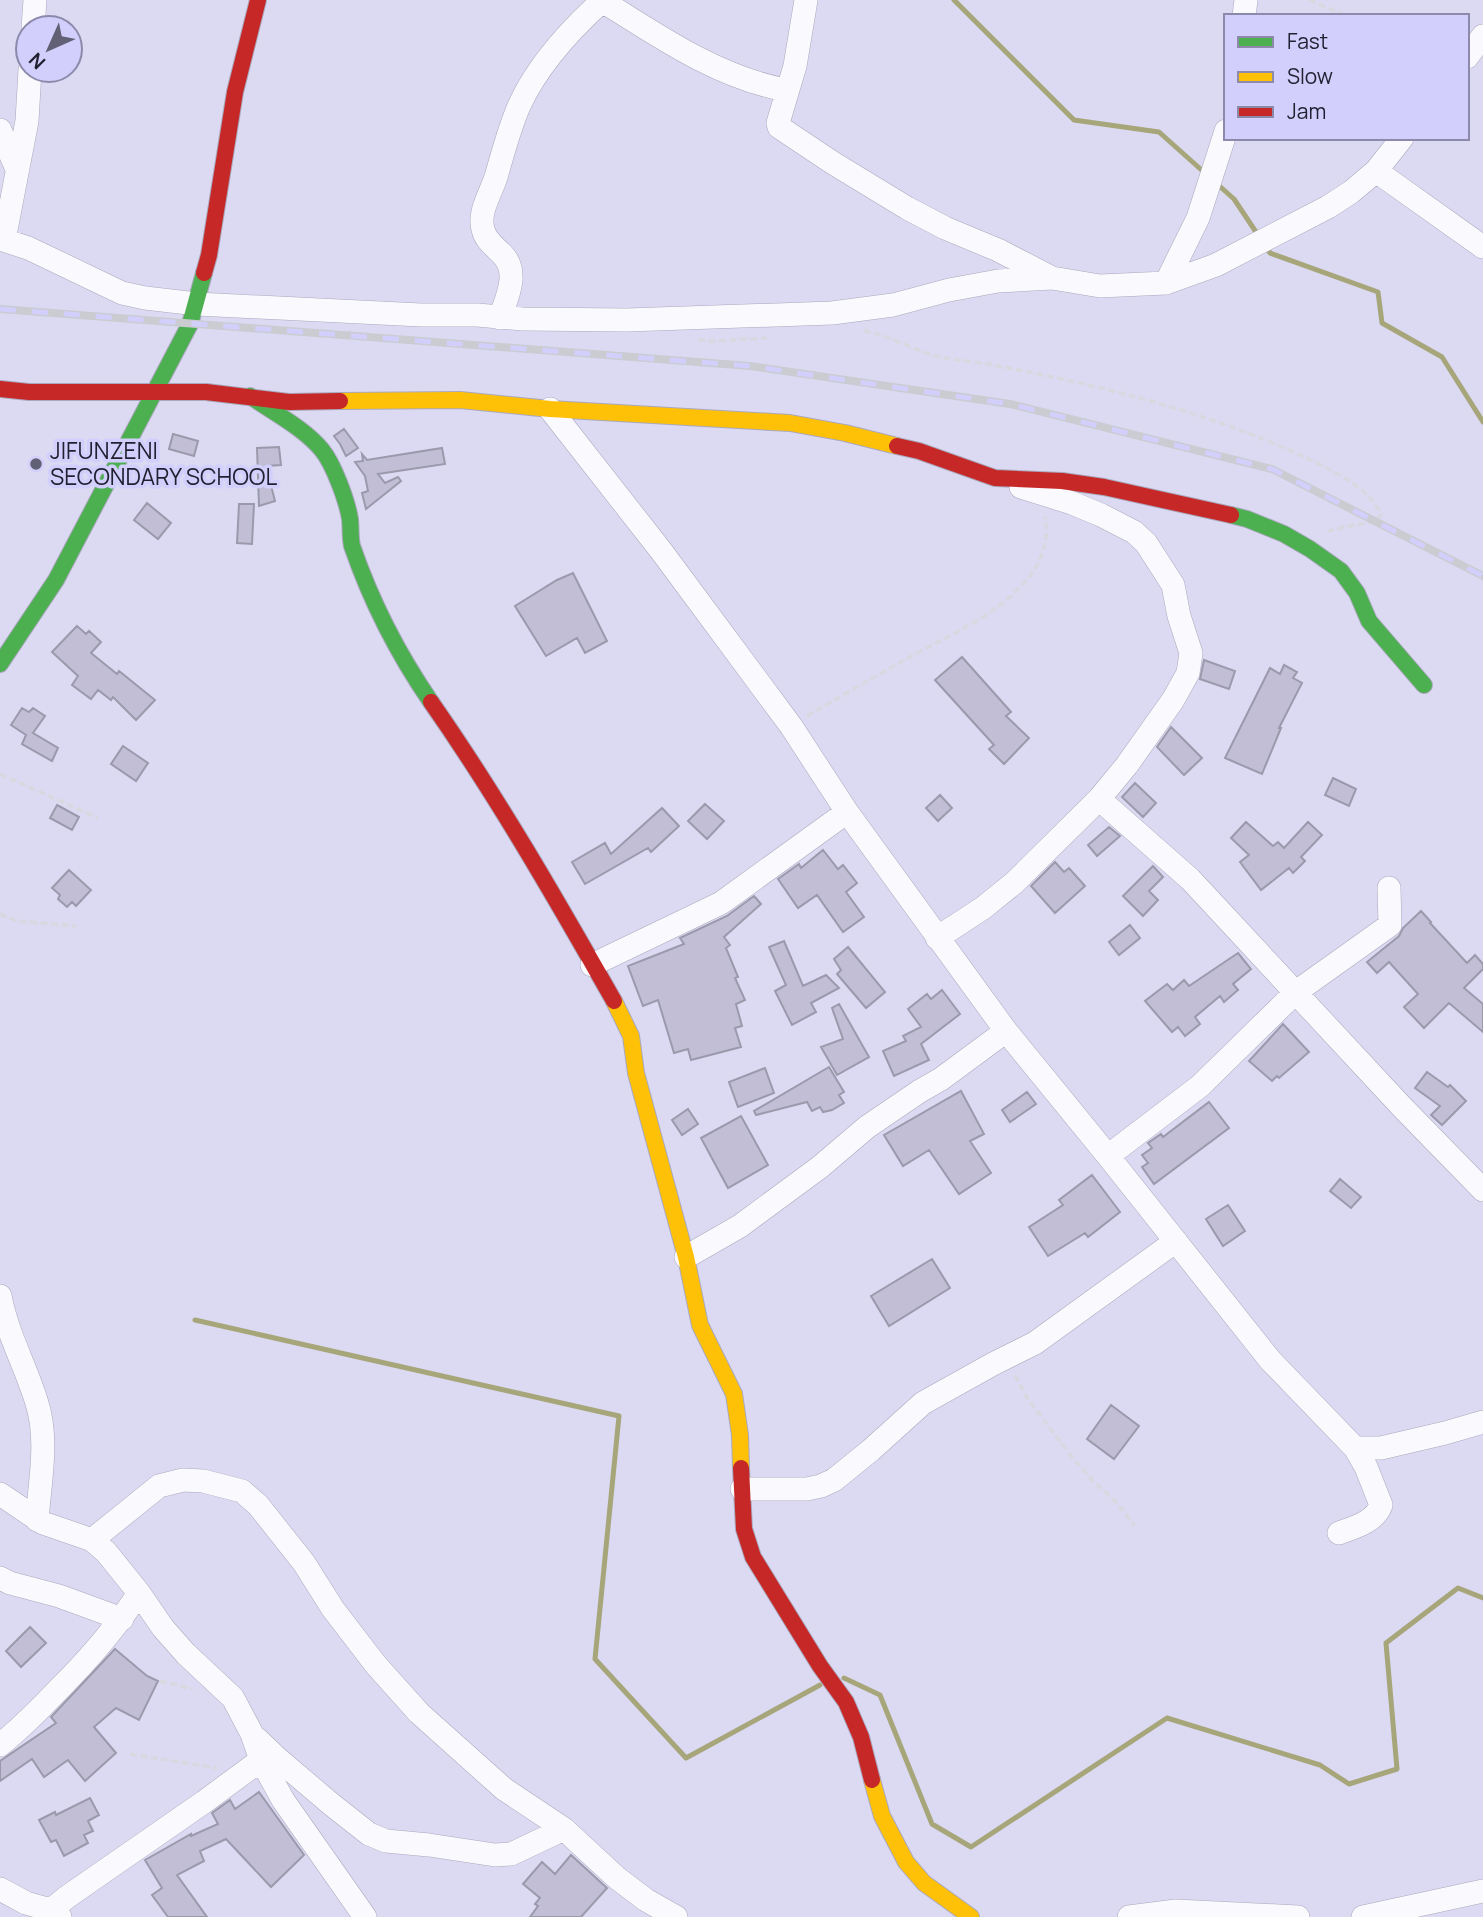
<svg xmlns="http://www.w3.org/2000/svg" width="1483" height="1917" font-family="Manrope,sans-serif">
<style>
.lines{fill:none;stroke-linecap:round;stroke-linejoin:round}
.stream{stroke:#a7a67b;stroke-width:5}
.building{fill:#c1bed6;stroke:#9b9aac;stroke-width:2}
.street-casing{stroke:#aaa8bc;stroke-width:24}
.fast-casing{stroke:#aaa8bc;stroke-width:18}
.slow-casing{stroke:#aaa8bc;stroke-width:18}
.jam-casing{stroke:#aaa8bc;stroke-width:18}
.path{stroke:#d9d8e0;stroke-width:3.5;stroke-dasharray:7 3.5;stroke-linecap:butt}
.street{stroke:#faf9fd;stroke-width:23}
.fast{stroke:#4caf50;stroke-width:16}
.slow{stroke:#ffc107;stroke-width:16}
.jam{stroke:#c62828;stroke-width:16}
.rail-casing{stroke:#cbcbd2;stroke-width:8}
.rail{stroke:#d3cffd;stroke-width:5;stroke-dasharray:16;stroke-linecap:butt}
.poi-dot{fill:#626074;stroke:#d3cffd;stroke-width:2.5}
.labels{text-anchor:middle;stroke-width:7;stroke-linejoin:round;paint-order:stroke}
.poi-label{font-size:23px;fill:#211f30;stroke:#d3cffd;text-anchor:start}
</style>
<rect width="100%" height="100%" fill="#dbdaf2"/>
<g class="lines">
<path class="stream" d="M954 0 1074 120 1159 132 1206 174
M1216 183 1234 199 1258 235
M1266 246 1270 253 1378 292 1382 323 1442 357 1483 422
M195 1320 619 1416 595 1659 686 1758 820 1685
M844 1678 880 1695 932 1824 971 1847 1167 1718 1320 1765 1349 1784 1397 1769 1386 1643 1458 1588 1483 1598"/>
</g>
<path class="building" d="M344 429 358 448 346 456 340 444 334 436Z
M173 434 198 441 194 456 169 449Z
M279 447 281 465 266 466 275 501 259 506 257 448Z
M442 448 445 464 378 474 385 483 398 477 401 481 366 509 362 493 368 491 365 476 355 462 363 461 362 454 367 460Z
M147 503 171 523 158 539 134 520Z
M239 504H254L252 544 237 543Z
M573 573 607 641 585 653 577 638 546 656 515 606 557 580Z
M77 626 86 634 89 631 101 642 91 653 117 674 119 671 155 700 136 720 113 697 111 700 98 690 91 699 72 685 78 676 52 652Z
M962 657 1011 712 1006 716 1029 738 1004 764 989 749 994 745 935 680Z
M1204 660 1235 671 1229 689 1200 679Z
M1284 665 1297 672 1293 678 1302 683 1279 728H1281L1262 774 1225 758 1270 668 1280 674Z
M22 708 29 712 33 708 45 716 33 733 58 748 52 761 22 744 26 735 11 725Z
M1171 727 1202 758 1184 775 1157 747Z
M123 746 148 763 136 781 111 764Z
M1333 778 1356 789 1349 806 1325 795Z
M1135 783 1156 803 1143 817 1122 797Z
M940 795 952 808 938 821 926 808Z
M705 804 724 821 707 839 688 821Z
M57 805 79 817 72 830 50 818Z
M662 808 679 826 651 852 648 848 585 884 572 862 605 843 611 854Z
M1246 822 1273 846 1278 842 1284 848 1308 822 1322 835 1301 857 1305 861 1293 873 1289 868 1261 890 1240 862 1249 855 1231 838Z
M1109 827 1120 836 1097 856 1088 845Z
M823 850 838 869 843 865 857 883 846 892 864 917 843 932 817 895 798 908 778 879 799 864 801 868Z
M1055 862 1064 872 1069 868 1085 886 1055 913 1031 886Z
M1153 866 1163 877 1149 891 1158 900 1143 916 1123 896Z
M69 870 91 890 76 906 72 902 67 907 58 899 60 895 52 888Z
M754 896 761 904 724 937 730 945 726 948 738 977 735 978 745 1000 736 1004 742 1026 735 1028 741 1047 691 1060 688 1049 674 1053 658 1000 643 1006 628 966 684 944 680 938 727 916Z
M1421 911 1431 922 1430 923 1467 963 1475 955 1483 964V969L1464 988 1483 1004V1032L1449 1003 1424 1028 1404 1007 1418 994 1389 962 1377 973 1367 962 1399 936 1403 928Z
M1130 925 1140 938 1119 955 1109 942Z
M784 941 803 986 826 975 839 988 811 1003 816 1012 792 1025 775 991 786 985 769 947Z
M848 947 885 992 866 1008 837 974 841 970 834 959Z
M1238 953 1251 969 1233 984 1238 990 1224 1002 1220 996 1195 1017 1200 1024 1185 1036 1178 1027 1172 1032 1145 1001 1167 984 1173 990 1184 980 1189 986Z
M942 990 960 1014 921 1044 929 1060 894 1076 883 1051 906 1041 903 1036 921 1027 908 1009 927 994 931 999Z
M839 1004 869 1057 837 1075 821 1047 843 1039 832 1008Z
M1283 1024 1309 1052 1279 1078 1277 1076 1272 1081 1249 1061Z
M829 1067 844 1092 839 1095 844 1103 832 1110 823 1112 820 1107 812 1111 807 1102 756 1115 754 1111Z
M765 1068 774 1093 738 1107 729 1082Z
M1427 1072 1448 1087 1450 1085 1466 1101 1442 1125 1431 1115 1440 1106 1415 1088Z
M961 1091 984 1134 970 1141 991 1173 959 1194 929 1150 903 1166 884 1135Z
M1027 1092 1036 1104 1010 1122 1002 1110Z
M1209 1102 1229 1128 1154 1184 1142 1167 1148 1163 1142 1155 1152 1148 1148 1143 1161 1134 1163 1137Z
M688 1109 698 1124 682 1135 672 1120Z
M741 1116 768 1165 728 1188 701 1138Z
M1092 1175 1120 1212 1088 1237 1085 1233 1048 1256 1029 1227 1063 1205 1059 1200Z
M1340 1179 1361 1197 1351 1208 1330 1191Z
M1228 1205 1245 1231 1223 1246 1206 1219Z
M932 1259 950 1288 889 1326 871 1296Z
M1111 1405 1139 1426 1114 1459 1087 1439Z
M30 1627 46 1643 21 1667 6 1651Z
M115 1649 147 1676 158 1681 139 1720 116 1708 94 1727 116 1753 85 1781 68 1760 44 1777 32 1759 0 1781V1761L56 1723 51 1717Z
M259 1792 304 1855 271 1887 226 1839 200 1851 204 1861 177 1875 207 1917H168L152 1895 162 1888 145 1860 191 1834V1836L218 1824 212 1813 230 1800 235 1809Z
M90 1798 99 1815 88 1821 93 1831 84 1835 88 1843 64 1856 56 1840 51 1842 39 1820 55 1812 56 1815Z
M571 1855 607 1888 581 1917H530L538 1906 535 1904 540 1898 523 1884 542 1862 555 1874Z"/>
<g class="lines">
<defs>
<path id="street" d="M601 0C658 36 719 78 786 90
M806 0 795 66 778 123 779 127 833 163 907 208 945 228 998 250 1052 278
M1244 16 1246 0
M33 28 35 0
M1467 57 1483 36
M0 130 16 167
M1376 171 1483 247
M0 239 28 248 122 293 145 298 197 304 421 315H477L523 319 627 320 832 313 893 305 949 290 998 281 1052 278 1100 286 1166 283 1216 265 1328 207 1351 192 1376 171 1402 138
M4 240 27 121 30 70
M1166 283 1198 218 1226 131
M500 318C507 297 520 272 502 254 494 246 485 240 483 229 478 212 491 193 496 177 503 153 509 129 519 106 537 66 570 30 602 1
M550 409 662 552 791 726 847 812 1006 1031 1108 1156 1270 1360 1355 1448 1366 1467 1381 1505C1375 1522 1355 1527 1339 1533
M1099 799 1190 879 1402 1107 1483 1190
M937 938 983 908 1014 883 1099 799 1127 765 1173 700 1188 673 1191 653 1179 616 1173 585 1146 543 1134 532 1101 515 1072 503 1021 487
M592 965 721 903 847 812
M1108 1156 1200 1086 1296 992 1390 925 1389 888
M686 1257 740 1226 820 1167 867 1127 920 1091 941 1079 1006 1031
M0 1296C7 1333 25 1365 36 1400 49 1438 40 1480 37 1520
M1355 1448H1381L1445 1433 1483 1422
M742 1489H807L821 1486 834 1480 871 1450 923 1403 993 1364 1035 1343 1176 1241
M0 1494 43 1523 92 1540 106 1552 139 1593 163 1628 186 1654 233 1698 252 1734 261 1760 283 1800 365 1917
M92 1540 159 1486 183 1480 203 1481 242 1491 258 1505 304 1563 333 1609 376 1665 419 1713 504 1789 564 1829 617 1878 646 1900 676 1917
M0 1578 10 1583 59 1596 122 1619
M257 1739 278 1759 331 1804 369 1834 386 1841 429 1845 495 1855 511 1854 564 1829
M0 1745C21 1728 40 1709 59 1689 89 1659 116 1628 139 1593
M0 1889 26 1903 51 1910 60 1917
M51 1910 67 1897 204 1802 261 1760
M1129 1917 1176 1911 1298 1917
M1363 1917 1483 1891"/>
<path id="fast" d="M250 396C274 413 304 428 322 450 334 465 347 501 350 519 351 528 350 537 352 546 371 601 398 654 431 702
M1231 515 1247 519 1284 534 1310 549 1341 571 1357 593 1369 621 1424 685
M0 664 56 580 190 324 204 273"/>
<path id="slow" d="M340 401 460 400 550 409 790 423 845 433 897 446
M614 1001 631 1036 636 1073 686 1257 700 1325 734 1394 740 1435 741 1468
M872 1780 882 1816 906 1862 924 1883 971 1917"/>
<path id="jam" d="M204 273 209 255 235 92 258 0
M0 389 29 392H206L289 402 340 401
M897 446 919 451 995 478 1062 481 1104 487 1231 515
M431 702C498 798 556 899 614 1001
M741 1468 744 1529 753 1557 820 1666 846 1702 861 1737 872 1780"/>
</defs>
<use href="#street" class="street-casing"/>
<use href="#fast" class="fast-casing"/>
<use href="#slow" class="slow-casing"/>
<use href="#jam" class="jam-casing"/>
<path class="path" d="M1309 0 1347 16
M864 331C889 335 915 351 940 357 960 361 979 362 998 366 1100 385 1206 412 1300 455 1329 469 1366 484 1381 514L1376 522 1354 525 1328 531
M698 340 713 341 767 338
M807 716C841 696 876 676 910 657 962 628 1059 590 1045 516
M0 774 98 818
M0 914 18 921 76 926
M1015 1375 1027 1398 1069 1453 1091 1479 1116 1502 1135 1526
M160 1681 193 1689
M130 1754 217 1768"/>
<use href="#street" class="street"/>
<use href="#fast" class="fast"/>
<use href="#slow" class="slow"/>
<use href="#jam" class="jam"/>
<defs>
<path id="rail" d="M0 309 750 366 1010 404 1272 469 1483 576"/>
</defs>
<use href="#rail" class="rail-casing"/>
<use href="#rail" class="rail"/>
</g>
<circle class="poi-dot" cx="36" cy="464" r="7"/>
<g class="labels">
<g class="poi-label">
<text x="50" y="459">JIFUNZENI<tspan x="50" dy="26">SECONDARY SCHOOL</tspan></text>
</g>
</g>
<rect x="1224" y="14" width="245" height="126" fill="#d3cffd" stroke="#8c89ab" stroke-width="2"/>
<rect x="1238" y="37" width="35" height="10" fill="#4caf50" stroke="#8c89ab" stroke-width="2"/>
<text x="1287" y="49" font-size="21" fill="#211f30">Fast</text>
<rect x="1238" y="72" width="35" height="10" fill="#ffc107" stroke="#8c89ab" stroke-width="2"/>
<text x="1287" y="84" font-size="21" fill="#211f30">Slow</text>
<rect x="1238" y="107" width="35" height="10" fill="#c62828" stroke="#8c89ab" stroke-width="2"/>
<text x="1287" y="119" font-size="21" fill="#211f30">Jam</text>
<g transform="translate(49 49) rotate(225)"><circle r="33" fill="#d3cffd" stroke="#8c89ab" stroke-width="2"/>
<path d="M0-5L12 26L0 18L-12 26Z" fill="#626074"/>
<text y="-10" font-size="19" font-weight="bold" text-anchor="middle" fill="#211f30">N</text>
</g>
</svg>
